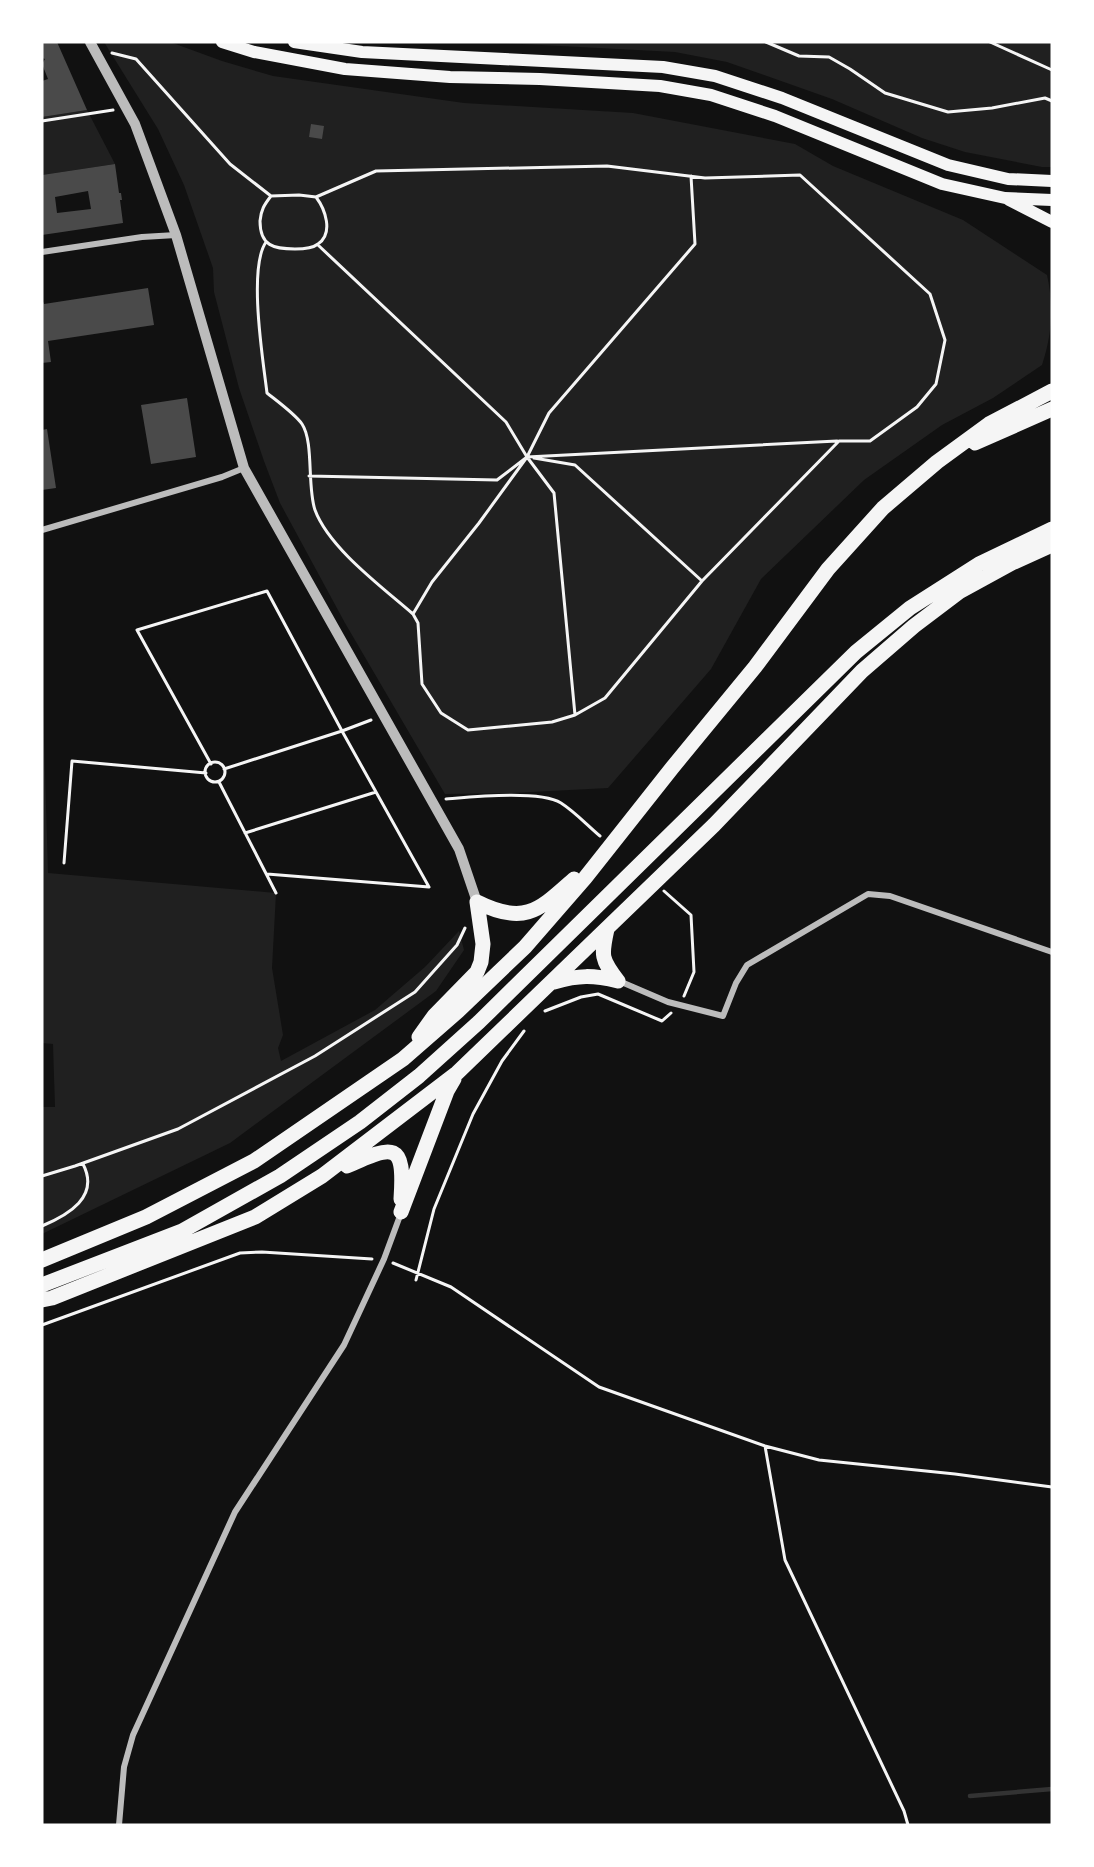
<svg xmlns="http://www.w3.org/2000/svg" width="1094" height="1867" font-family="Roboto,sans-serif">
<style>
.green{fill:#202020}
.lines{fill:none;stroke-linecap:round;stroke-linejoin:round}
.stream{stroke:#333;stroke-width:4.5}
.building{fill:#4a4a4a;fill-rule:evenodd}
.path{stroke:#f5f5f5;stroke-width:3}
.minor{stroke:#bcbcbc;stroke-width:6}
.tertiary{stroke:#bcbcbc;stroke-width:10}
.secondary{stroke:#f5f5f5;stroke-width:12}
.motorway{stroke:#f5f5f5;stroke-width:15}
</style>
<rect width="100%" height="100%" fill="#111"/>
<path class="green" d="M104 42H170L222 61 273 76 464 103 633 113 795 144 833 166 963 220 1047 275C1054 306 1052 335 1042 365L993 398 942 425 864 480 761 579 711 669 608 788 512 793 445 794 345 623 280 503 264 461 239 388 214 292 213 268 184 185 158 129Z
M486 42H1052V167H1042L965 152 922 138 832 99 727 62 675 52Z
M87 110 115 164 42 175V117Z
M42 671 48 873 276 893 272 968 283 1035 278 1048 281 1061 375 1010 425 967 459 931 464 950 436 991 230 1143 42 1234V1107H55L53 1044 42 1043Z"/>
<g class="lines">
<path class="stream" d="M970 1796 1052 1789"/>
</g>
<path class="building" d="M42 42H57L87 110 42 117V81L48 79 42 64 45 59 42 58Z
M311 124 324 126 322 139 309 137Z
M115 164 119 193H121L122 200H120L123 223 42 235V175ZM88 191 91 209 57 213 55 197Z
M148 288 154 325 48 341 51 362 42 363V299L44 304Z
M187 398 196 457 151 464 141 405Z
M47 429 56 488 42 490V430Z"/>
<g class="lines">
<path class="path" d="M766 42 799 56 829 57 850 69 885 93 948 112 992 108 1045 98 1052 101
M990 42 1052 70
M112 53 136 59 230 164 271 196
M42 121 113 110
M299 195 316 197C325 209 334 233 318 244 313 248 301 249 295 249 274 249 260 246 260 221 261 210 264 205 271 196Z
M266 242C248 268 263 360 267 393 277 401 295 414 302 424 314 442 307 487 315 510 329 548 382 587 413 614L418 623 422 684 441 713 468 730 552 722 575 715 605 698 702 581 839 441H870L917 407 936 384 945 340 930 294 800 175 705 178 607 166 376 171 316 197
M318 245 506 422 527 457 554 493 575 715
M534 458 575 465 702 581
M309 476 497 480 527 457 837 441
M413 614 432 582 479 523 527 457 549 413 695 244 691 176
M205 772a10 10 0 1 1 20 0a10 10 0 1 1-20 0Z
M211 764 137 630 267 591 342 731 429 887 267 874
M224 769 342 731 371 720
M219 782 276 893
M446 799C471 797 540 790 561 803 575 812 587 825 600 836
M245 833 376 792
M64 863 72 761 206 773
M664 891 691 915 694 972 684 996
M545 1011 581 997 598 994 662 1021 671 1013
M42 1176 75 1166 178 1129 315 1056 415 992 457 945 465 928
M42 1226C68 1215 100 1197 83 1164
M393 1263 451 1287 599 1387 765 1446 819 1460 955 1474 1052 1487
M416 1280 434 1209 473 1114 502 1061 524 1031
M42 1325 240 1253 262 1252 372 1259
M765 1446 785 1560 904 1811 908 1825"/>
<path class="minor" d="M42 252 142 237 176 235
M42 530 222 477 244 468
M619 981 668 1002 723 1016 736 983 747 965 868 894 890 896 1052 952
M119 1825 124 1767 133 1735 235 1512 344 1345 384 1259 401 1213"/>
<path class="tertiary" d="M90 42 135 124 176 235 244 468 459 849 477 902"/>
<path class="secondary" d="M222 42 254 52 345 69 450 77 540 79 660 86 711 95 775 116 942 184 1005 198 1052 200
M294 42 362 52 663 67 715 76 782 98 948 165 1008 179 1052 181
M1009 200 1052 222"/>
<path class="motorway" d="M975 443 1052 409
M477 902C525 926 539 910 574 879
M607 929C601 956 601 959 618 981
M554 982C579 975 593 975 618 981
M419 1037 434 1016 477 972 481 962 483 944 477 902
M347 1166C394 1145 405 1141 401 1199
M401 1212 447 1091 454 1079
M42 1260 146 1217 254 1161 403 1059 458 1011 525 947 585 878 672 768 755 667 828 569 883 508 937 462 989 424 1052 391
M42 1285 182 1231 280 1176 360 1122 419 1076 479 1022 856 652 910 608 979 564 1052 529
M42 1300 52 1298 255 1217 322 1176 457 1073 714 825 862 671 914 626 959 592 1012 563 1052 545"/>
</g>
<rect width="1094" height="1867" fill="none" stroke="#ffffff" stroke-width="87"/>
</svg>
